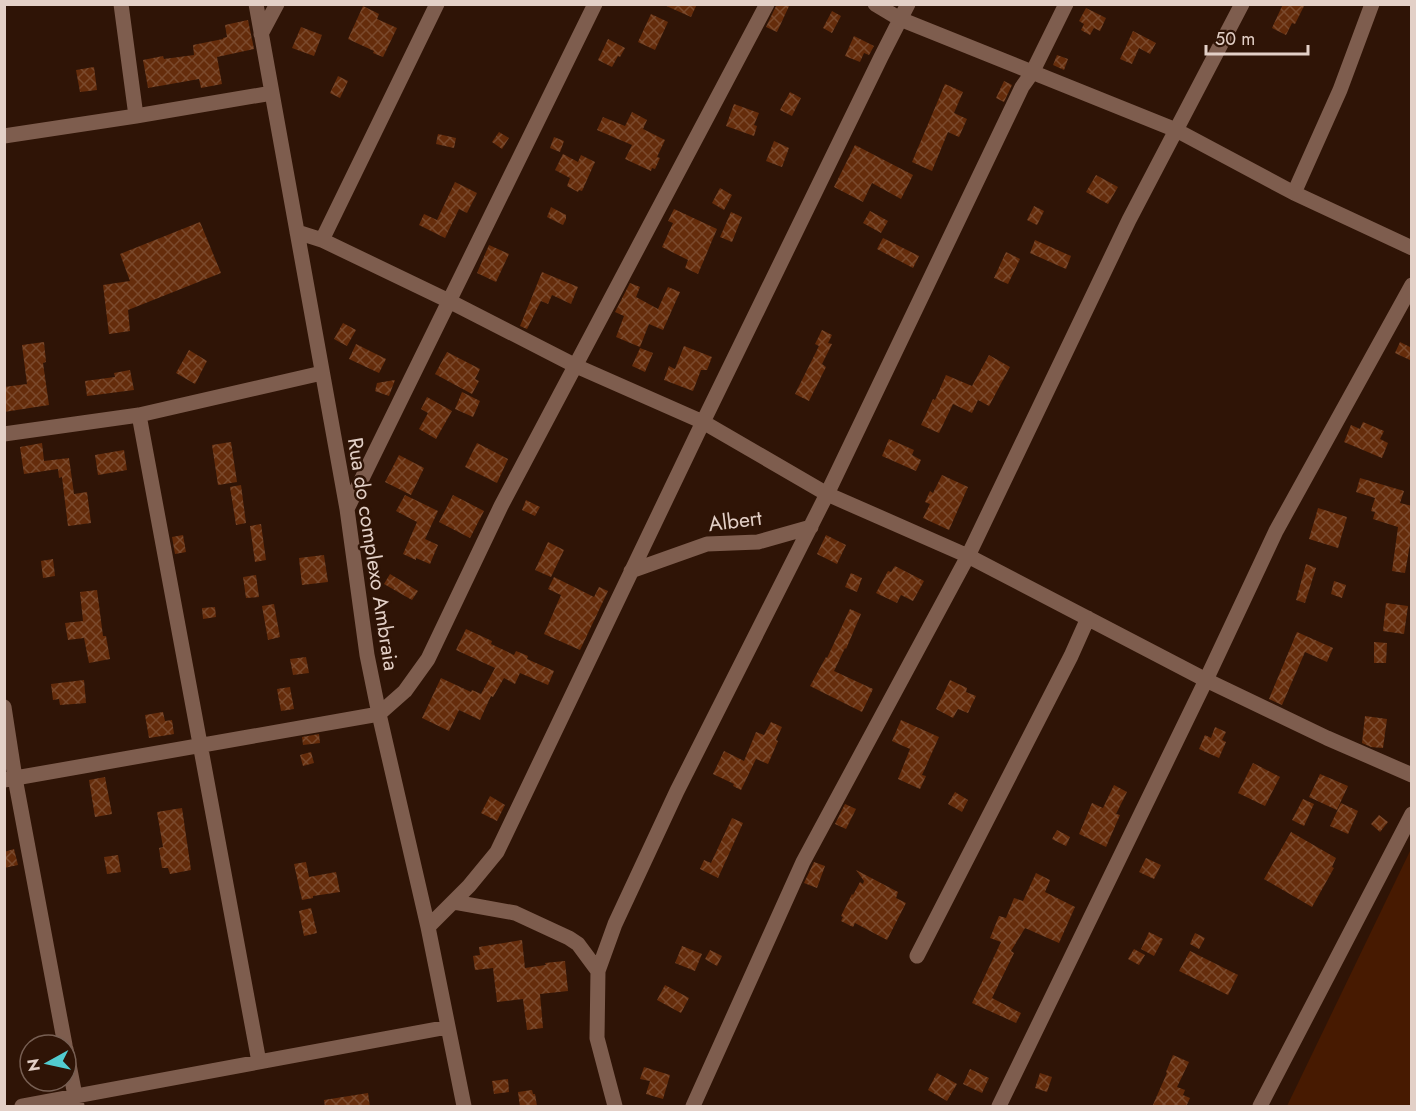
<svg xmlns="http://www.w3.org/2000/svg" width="1416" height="1111" font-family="Jost,sans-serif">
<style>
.garden{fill:#471a01}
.building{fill:url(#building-cross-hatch)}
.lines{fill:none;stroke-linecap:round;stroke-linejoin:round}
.minor{stroke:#7e5d4e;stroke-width:15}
.labels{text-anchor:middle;stroke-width:5;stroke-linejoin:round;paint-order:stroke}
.street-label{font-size:21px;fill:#e3d0c7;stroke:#2f1406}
</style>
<defs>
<pattern id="building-cross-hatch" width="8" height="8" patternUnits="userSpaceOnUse" patternTransform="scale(1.5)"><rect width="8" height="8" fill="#652c0b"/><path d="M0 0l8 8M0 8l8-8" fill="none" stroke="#7b4a2d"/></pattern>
</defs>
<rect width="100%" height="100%" fill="#2f1406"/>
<path class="garden" d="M1411 849V1106H1287Z"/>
<path class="building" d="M662 4H697L691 17Z
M777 4H790L777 32 766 27Z
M1283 4H1305L1295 24 1292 23 1286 35 1272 28Z
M363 6 379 14 377 19 397 28 383 57 373 53 374 51 348 39Z
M1086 8 1106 18 1100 31 1094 28 1090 35 1081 30 1084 24 1079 21Z
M832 11 841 16 832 33 823 28Z
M651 14 668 22 655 50 638 42Z
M248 20 254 49 217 57 222 84 201 88 199 79 148 88 143 60 163 56 164 59 194 55 193 45 223 39V38L227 37 225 25Z
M301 27 322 35 314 56 292 48Z
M1133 31 1156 43 1150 54 1139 48 1132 64 1120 59Z
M854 36 874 46 869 55 864 53 860 62 845 56Z
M608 39 625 48 620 57 618 56 612 67 598 60Z
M1057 55 1068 59 1064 70 1053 65Z
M94 67 97 90 80 92 76 70Z
M338 76 348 81 340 98 330 93Z
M1004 81 1012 85 1004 102 996 98Z
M945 84 963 92 954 113 967 119 959 137 948 132 932 171 912 162Z
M790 92 801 98 792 116 780 110Z
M734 104 759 113 754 125 757 126 754 136 726 126Z
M632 112 647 120 643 129 665 140 657 157 660 158 655 169 652 168 651 171 625 159 632 145 597 130 603 117 625 126Z
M499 132 509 138 502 149 492 142Z
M438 134 456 138 454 148 436 144Z
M554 137 564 141 560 152 550 148Z
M774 141 789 148 782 167 766 161Z
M855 145 913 175 901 199 872 183 863 202 834 187Z
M563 154 578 162 581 155 595 162 582 191 579 190 578 192 567 186 570 178 555 170Z
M1096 175 1118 187 1108 204 1086 192Z
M455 182 477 193 467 213 459 209 445 238 419 225 424 214 437 220Z
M720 188 732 195 724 210 712 203Z
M1034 206 1044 211 1037 225 1027 220Z
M551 207 566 215V219L563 225 547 217Z
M674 209 717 229 698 274 685 268 688 260 662 247 673 223 668 221Z
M870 211 888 221 881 233 863 223Z
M731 212 742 217 732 242 720 237Z
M200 222 221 273 128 310 130 331 109 334 103 285 130 281 120 254Z
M883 238 919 256 913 268 877 249Z
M1035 240 1071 256 1066 269 1030 253Z
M489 245 509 254 496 282 477 273Z
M1006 252 1020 259 1008 284 994 278Z
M542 272 578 287 571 304 552 295 548 304 541 301 527 329 520 326Z
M630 283 640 287 636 297 658 309 668 287 680 292 663 330 649 324 640 347 616 337 624 316 615 312Z
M343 323 356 330 347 346 334 339Z
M822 330 832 335 828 343 832 344 822 364 826 367 809 401 795 394 819 346 815 344Z
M44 342 46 362 43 363 49 405 4 412V387L27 384 22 345Z
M1400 342 1412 348V361L1395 353Z
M356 344 386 359 379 373 349 359Z
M684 346 712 357 707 370H701L693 391 664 380 669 366 675 369Z
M640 348 653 353 645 372 632 366Z
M189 350 207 361 195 384 176 373Z
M447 352 480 369 475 379 479 381 472 394 435 374Z
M989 355 1010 367 989 406 978 400 972 413 953 404 939 433 921 425 933 399 935 400 946 375 972 386Z
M130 370 134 390 87 396 85 381 115 377 114 373Z
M395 380 389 396 375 391 377 383Z
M462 392 480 401 473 417 455 409Z
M427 397 452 411 436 439 419 429 428 413 421 409Z
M1363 422 1384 431 1380 439 1388 443 1382 458 1344 442 1351 425 1360 429Z
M889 439 914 450 912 455 921 460 916 471 882 456Z
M231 442 237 482 218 485 212 445Z
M42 443 44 461 69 458 74 494 87 492 91 523 68 526 62 477 59 478 58 469 24 474 20 447Z
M477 443 508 459 497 483 465 467Z
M124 450 127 470 98 475 95 455Z
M399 455 424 468 411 495 385 482Z
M942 475 968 487 949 530 923 518 930 504 925 502 930 491 933 493Z
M1360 478 1404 491 1400 503 1412 506V533L1405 573 1392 571 1398 527 1373 519 1375 512 1371 511 1375 498 1356 492Z
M241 485 246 523 236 525 230 487Z
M405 495 438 511 425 539 438 545 430 564 416 558V560L403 554 417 522 396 511Z
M453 495 484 511 470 538 439 522Z
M526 500 540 507 535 516 522 510Z
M1318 508 1347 517 1338 548 1309 539Z
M261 524 266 560 255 562 250 526Z
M183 535 186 552 175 554 172 537Z
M826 535 846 545 837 564 817 554Z
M548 542 564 550 551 577 535 570Z
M324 555 328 582 302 585 299 558Z
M53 559 55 576 43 578 41 561Z
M1306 564 1316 568 1305 603 1296 600Z
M895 566 924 581 913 601 901 595 897 603 876 593 888 571 891 572Z
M851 573 862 578 857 592 845 587Z
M390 574 418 591 412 600 384 584Z
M256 575 259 597 246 598 243 577Z
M554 577 594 597 599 587 608 591 580 650 544 634 561 595 548 589Z
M1334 581 1346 585 1342 598 1331 594Z
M97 590 103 636H106L110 659 89 663 84 638 68 640 65 623 83 621 80 592Z
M1386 603 1408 606 1404 634 1383 631Z
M274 604 280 637 268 640 262 606Z
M215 607 216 617 203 619 202 608Z
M850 609 861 614 846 649 845 648 834 671 873 689 862 712 810 686 826 657 827 658Z
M466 629 492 641 491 644 514 655 516 651 528 656 527 659 554 671 548 685 520 673 515 684 504 678 493 697 491 696 480 720 459 710 449 731 422 718 441 678 471 692 472 690 481 694 495 668 456 650Z
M1297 632 1333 648 1327 662 1305 652 1282 705 1269 699Z
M1374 642 1387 643 1386 663H1374Z
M306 657 309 673 293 675 290 659Z
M84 680 86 703 60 705 59 699 53 700 51 684Z
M950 680 967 688 966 692 976 696 968 713 958 709 953 718 936 709Z
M290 687 294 709 281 711 277 689Z
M163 712 165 721 172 720 174 734 149 738 145 715Z
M1365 716 1387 719 1383 748 1371 747 1362 743Z
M901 720 939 737 922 775 926 776 920 789 898 779 910 749 892 741Z
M771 722 782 727 776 740 778 741 768 764 756 759 741 790 733 786 734 784 713 774 724 751 744 761 756 732 764 735Z
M1215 727 1226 732 1222 740 1226 742 1219 758 1199 749 1205 735 1211 738Z
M319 734 320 743 303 745 302 737Z
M311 752 314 763 303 766 300 755Z
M1253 763 1280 777 1265 806 1238 793Z
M1320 774 1348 786 1337 810 1309 797Z
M105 777 112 814 95 817 89 780Z
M1114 785 1127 792 1116 814 1120 815 1106 847 1079 834 1092 803 1103 808Z
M955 792 968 800 962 812 948 804Z
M490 796 505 805 497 821 481 813Z
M1303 799 1314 804 1304 826 1292 820Z
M1341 803 1358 811 1348 834 1330 826Z
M845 804 856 809 846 829 835 824Z
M182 808 191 870 170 874 168 868H162L159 848 163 847 157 812Z
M1379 815 1388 822 1380 832 1371 824Z
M732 818 743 823 718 878 700 869 704 860 711 863Z
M1057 830 1070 837 1066 846 1052 839Z
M1291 832 1336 858 1332 867 1334 868 1312 907 1264 879Z
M14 849 18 865 4 868V852Z
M118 855 121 872 107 874 104 857Z
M1146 858 1161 865 1154 879 1139 872Z
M306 862 309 877 336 872 340 892 313 896V898L302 900 294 864Z
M814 862 825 866 817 888 804 883Z
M856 870 898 892 896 898 906 903 887 940 855 923 853 927 841 921 843 917 841 916 852 894 853 895 860 882 863 884 864 881Z
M1036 873 1050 880 1045 892 1075 907 1059 943 1025 928 1011 951 1014 953 992 998 1021 1013 1016 1023 972 1003 1001 942 990 938 999 916 1006 918 1014 898 1023 901Z
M311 908 317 933 304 936 299 911Z
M1149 932 1163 939 1154 956 1141 949Z
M1195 933 1205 938 1199 949 1190 944Z
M522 940 525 968 546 965 545 963 565 961 568 991 540 994 543 1028 527 1030 523 999 497 1002 493 968 475 970 473 956 480 955 479 947Z
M682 946 702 954 695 971 675 963Z
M1134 949 1145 955 1139 965 1128 959Z
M710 950 722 956 717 966 705 959Z
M1190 951 1238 975 1228 995 1179 971Z
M665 985 689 998 681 1013 657 1000Z
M1173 1055 1189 1062 1177 1087 1185 1090 1183 1095 1190 1098 1186 1107H1152L1167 1073 1166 1072Z
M644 1067 670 1075 663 1099 646 1094 650 1081 640 1079Z
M970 1069 989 1078 982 1093 963 1084Z
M937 1073 957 1084 947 1101 928 1090Z
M1040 1073 1052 1077 1047 1092 1035 1088Z
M508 1079 509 1092 494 1094 492 1081Z
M532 1090 533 1094H535L537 1106 520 1107 518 1092Z
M368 1093 370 1107H325L324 1100Z"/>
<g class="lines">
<path class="minor" d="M121 4 136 116
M256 4 347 509 367 655 379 714 428 927 464 1106
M875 4 900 19 1176 130 1294 193 1412 248
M261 34 277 4
M4 136 136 116 272 93
M1294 193 1340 90 1372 4
M297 232 322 240 449 301 576 366 703 422 827 494 968 556 1206 680 1327 738 1412 775
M322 240 437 4
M139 415 259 1062
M4 434 139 415 322 373
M347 509 595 4
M631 571 707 544 758 542 811 527
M4 707 15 778 65 1045
M4 780 379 714 405 691 428 659 501 506 767 4
M454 902 515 913 569 938 578 944 598 971
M428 927 469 886 497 852 703 422 881 57 908 4
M917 956 1071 656 1088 618
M66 1049 77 1106
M22 1106 448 1027
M615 1106 597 1038 598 971 615 924 677 791 827 494 1022 87 1032 73 1066 4
M693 1106 803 862 968 556 1129 220 1242 4
M999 1106 1206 680 1276 531 1412 285
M1260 1106 1412 814"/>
</g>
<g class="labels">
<g class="street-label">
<text transform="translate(735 521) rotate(-7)" y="7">Albert</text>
<text transform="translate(373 554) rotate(81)" y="7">Rua do complexo Ambraia</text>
</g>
</g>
<rect width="1416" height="1111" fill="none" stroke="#e3d0c7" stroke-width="12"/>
<g transform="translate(48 1063) rotate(262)"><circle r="28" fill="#2f1406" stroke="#775f53" stroke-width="1.5"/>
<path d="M0-4.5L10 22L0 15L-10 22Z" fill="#52ccd0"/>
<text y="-9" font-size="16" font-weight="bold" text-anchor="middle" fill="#e3d0c7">N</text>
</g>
<path d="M1206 45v9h102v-9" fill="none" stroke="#e3d0c7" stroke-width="3"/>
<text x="1215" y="45" font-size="18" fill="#e3d0c7" stroke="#2f1406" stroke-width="4.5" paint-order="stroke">50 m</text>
</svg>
